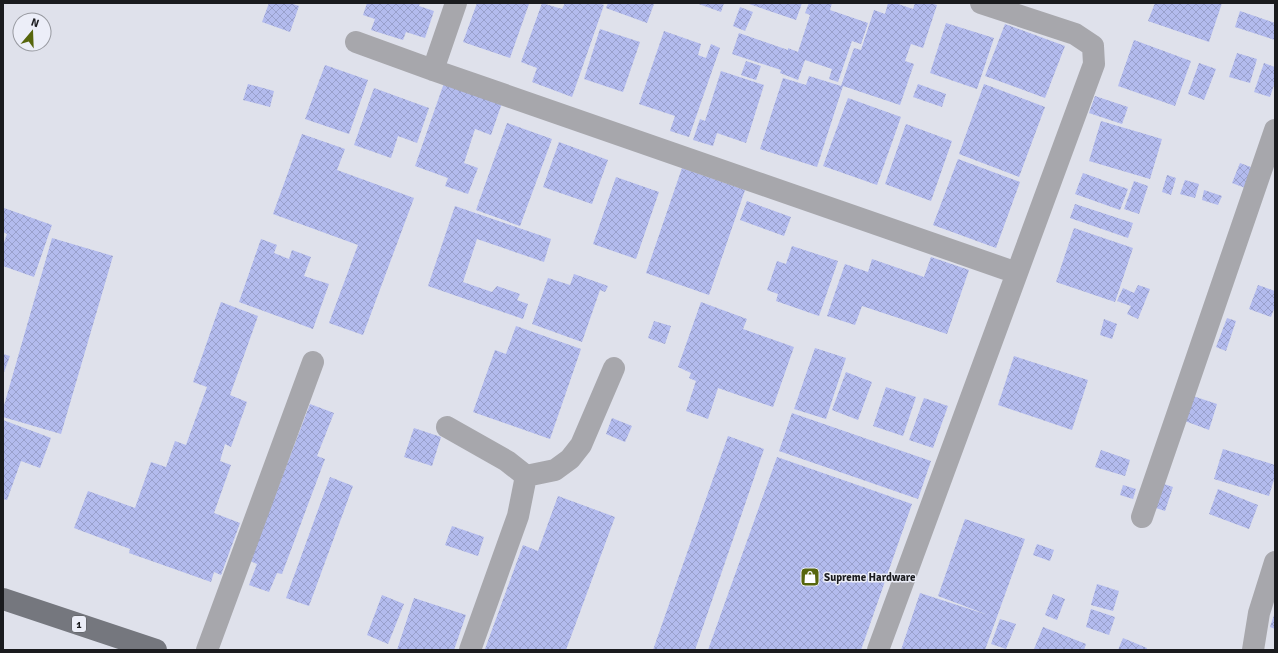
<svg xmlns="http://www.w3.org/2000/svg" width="1278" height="653" font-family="Signika,sans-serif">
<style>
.building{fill:url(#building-cross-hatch)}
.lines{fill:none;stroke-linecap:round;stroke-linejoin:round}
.minor{stroke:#a7a7ac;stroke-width:22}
.major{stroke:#75777e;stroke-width:22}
.labels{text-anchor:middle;stroke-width:3;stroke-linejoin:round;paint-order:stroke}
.shield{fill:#eceef8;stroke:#595a5f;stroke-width:1}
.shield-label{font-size:10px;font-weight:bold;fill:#1a1b1e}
.poi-label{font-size:11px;font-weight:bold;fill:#1a1b1e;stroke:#eceef8;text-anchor:start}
</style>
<defs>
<pattern id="building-cross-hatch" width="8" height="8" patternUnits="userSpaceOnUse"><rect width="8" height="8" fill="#b3bbee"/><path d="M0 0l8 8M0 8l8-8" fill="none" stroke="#99a0cc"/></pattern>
</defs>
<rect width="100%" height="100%" fill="#dfe1eb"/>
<path class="building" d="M269 3H290L299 6 290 32 262 22Z
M367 3H420L419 6 434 11 425 38 406 32 403 40 371 30 375 19 363 15Z
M477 3 529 4 510 58 463 42Z
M542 3 562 9 565 3H599L604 5 572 97 532 82 537 68 521 62Z
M608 3H652L654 4 647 23 606 8Z
M696 3H724L721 12Z
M746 3H802L796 20Z
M809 3H832L830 10 868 23 861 44 852 41 838 82 829 79 832 69 805 60 798 80 780 73 781 70 732 54 739 33 788 50V48L798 52 810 15 805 13Z
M888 3H895L913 9 915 3H930L937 5 923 48 911 44 905 61 914 64 900 105 843 86 817 167 760 149 783 78 806 85 809 76 841 86 854 48 861 50 874 10 885 14Z
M1155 3H1222L1209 42 1148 21Z
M740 7 753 12 745 31 733 26Z
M1240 11 1275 23V40L1235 27Z
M946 23 994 38 977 89 930 73Z
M1005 24 1065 46 1045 98 985 76Z
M600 29 640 42 623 92 584 79Z
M664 31 701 44 698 55 706 58 711 44 720 48 689 137 670 131 675 116 639 104Z
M1134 40 1191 61 1175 106 1118 86Z
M1237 53 1257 59 1250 83 1229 77Z
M746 61 761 66 756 80 741 75Z
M1199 63 1216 69 1204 100 1188 94Z
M1264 63 1275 67V82L1270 97 1254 92Z
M325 65 368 80 349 134 305 119Z
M721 71 764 85 746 143 717 133 713 146 693 140 700 119 705 121Z
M444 83 502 103 491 135 475 129 464 163 478 168 468 194 445 186 448 178 415 166Z
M248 84 274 91 270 107 243 100Z
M918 84 946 94 942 107 913 97Z
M984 84 1045 107 1019 177 959 154Z
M374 88 429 108 417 143 398 136 391 158 354 145Z
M1095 96 1128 107 1122 124 1089 113Z
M848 98 901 117 877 185 823 166Z
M1101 121 1162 139 1150 179 1089 161Z
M507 123 552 139 520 226 476 210Z
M906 124 952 141 931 201 885 184Z
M302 134 345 149 337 170 414 198 363 335 329 323 358 245 273 214Z
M559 142 608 160 592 204 543 187Z
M958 159 1020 182 996 248 933 225Z
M1240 163 1256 169 1248 189 1232 183Z
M682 168 745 190 709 295 646 273Z
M1083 173 1128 189 1120 210 1075 194Z
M1167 175 1176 178 1171 195 1162 192Z
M616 177 659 192 636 259 593 244Z
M1185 180 1199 184 1195 198 1180 194Z
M1134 181 1148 186 1139 214 1124 209Z
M1204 190 1222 196 1218 205 1202 200Z
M747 201 791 217 784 236 740 220Z
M1075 204 1133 223 1128 238 1070 218Z
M455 206 551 239 544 262 477 239 463 282 492 292 497 286 520 294 517 300 528 304 523 319 428 286Z
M4 208 52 225 34 277 3 266V245L7 234 3 232V212Z
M1074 228 1133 248 1115 302 1056 282Z
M52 238 113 256 61 434 3 417V409Z
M261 239 277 245 274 253 289 259 292 250 311 257 304 276 329 284 313 329 239 302Z
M792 246 838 261 819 316 776 301 778 294 767 290 777 261 786 264Z
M931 257 969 270 947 334 862 306 855 325 827 316 845 264 868 272 872 259 924 277Z
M574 274 608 286 605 292 600 290 582 342 532 324 548 278 570 285Z
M1138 285 1150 289 1138 319 1127 314 1131 306 1117 301 1123 288 1134 293Z
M1258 285 1275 291V306L1271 317 1249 309Z
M221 302 258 316 230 395 247 402 231 447 225 444 220 461 231 465 214 513 240 523 221 575 214 572 211 582 129 553 130 549 74 528 88 491 135 508 151 462 166 467 175 441 186 445 207 387 193 382Z
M701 302 747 319 743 329 794 347 773 407 718 388 708 419 686 411 696 381 689 378 691 373 678 367Z
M1227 318 1236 321 1226 351 1216 347Z
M1104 319 1117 324 1112 339 1100 335Z
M654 321 671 326 665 344 648 338Z
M516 326 581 349 550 439 473 412 495 350 506 354Z
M815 348 846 358 826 419 794 409Z
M3 354 10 356 3 375Z
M1014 356 1088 380 1072 430 998 405Z
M846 372 872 382 858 420 832 410Z
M886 387 916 397 903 436 873 426Z
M1193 396 1217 404 1209 430 1185 421Z
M924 398 948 406 933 448 909 440Z
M310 404 334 413 317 456 325 459 282 574 277 573 269 592 249 585 257 564 250 561Z
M792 413 931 461 918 499 779 451Z
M612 418 632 426 625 442 606 434Z
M3 420 51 438 40 468 21 461 7 500 3 499Z
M414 428 441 437 432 466 404 457Z
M728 436 764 449 695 650H653Z
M1223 449 1275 465V476L1269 496 1214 479Z
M1101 450 1130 460 1125 476 1095 467Z
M777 457 912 504 861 650H708Z
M330 477 353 486 309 606 286 598Z
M1161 483 1173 487 1165 511 1153 507Z
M1123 485 1136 489 1133 499 1120 495Z
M1218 489 1258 505 1249 529 1209 514Z
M558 496 615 517 566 650 485 649 523 545 538 551Z
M965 519 1025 539 985 650H901L920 593 988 615 938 596Z
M452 526 484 537 478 556 445 545Z
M1037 544 1054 550 1050 561 1033 555Z
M1097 584 1119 591 1113 611 1091 605Z
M1053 594 1065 599 1057 620 1045 615Z
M382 595 404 604 388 644 367 635Z
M414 598 466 615 454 650H397Z
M1091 609 1115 617 1109 635 1086 627Z
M1275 612V629L1270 627Z
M1000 619 1016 624 1006 649 991 644Z
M1043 627 1086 644 1084 650 1034 649Z
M1123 638 1147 648 1146 650H1118Z"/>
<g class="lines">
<path class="minor" d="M356 42 433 70 1017 273
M433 70 456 3
M447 427 507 461 526 476 518 516 470 650
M526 476 555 470 570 459 581 445 614 368
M1142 517 1275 130
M207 650 313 362
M878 650 1094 64 1093 46 1075 34 981 3
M1253 650 1259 613 1275 562"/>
<path class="major" d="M3 599 156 650"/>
</g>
<defs>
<symbol id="shop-square" viewBox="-11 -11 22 22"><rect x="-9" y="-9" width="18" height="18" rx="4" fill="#57660d" stroke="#eceef8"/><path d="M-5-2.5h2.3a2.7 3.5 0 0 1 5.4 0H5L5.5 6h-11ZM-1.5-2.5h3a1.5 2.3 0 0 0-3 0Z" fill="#fff"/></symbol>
</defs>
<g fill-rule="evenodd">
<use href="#shop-square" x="799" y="566" width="22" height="22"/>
</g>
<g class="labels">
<rect class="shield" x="72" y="616" width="14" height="16" rx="3"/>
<g class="shield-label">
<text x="79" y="628">1</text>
</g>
<g class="poi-label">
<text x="824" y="581">Supreme Hardware</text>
</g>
</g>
<rect width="1278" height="653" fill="none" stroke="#1a1b1e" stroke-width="8"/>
<g transform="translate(32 32) rotate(19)"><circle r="19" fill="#eceef8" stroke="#989aa1"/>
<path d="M0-3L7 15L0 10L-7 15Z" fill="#57660d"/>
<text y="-6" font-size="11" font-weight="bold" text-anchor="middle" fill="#1a1b1e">N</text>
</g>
</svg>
